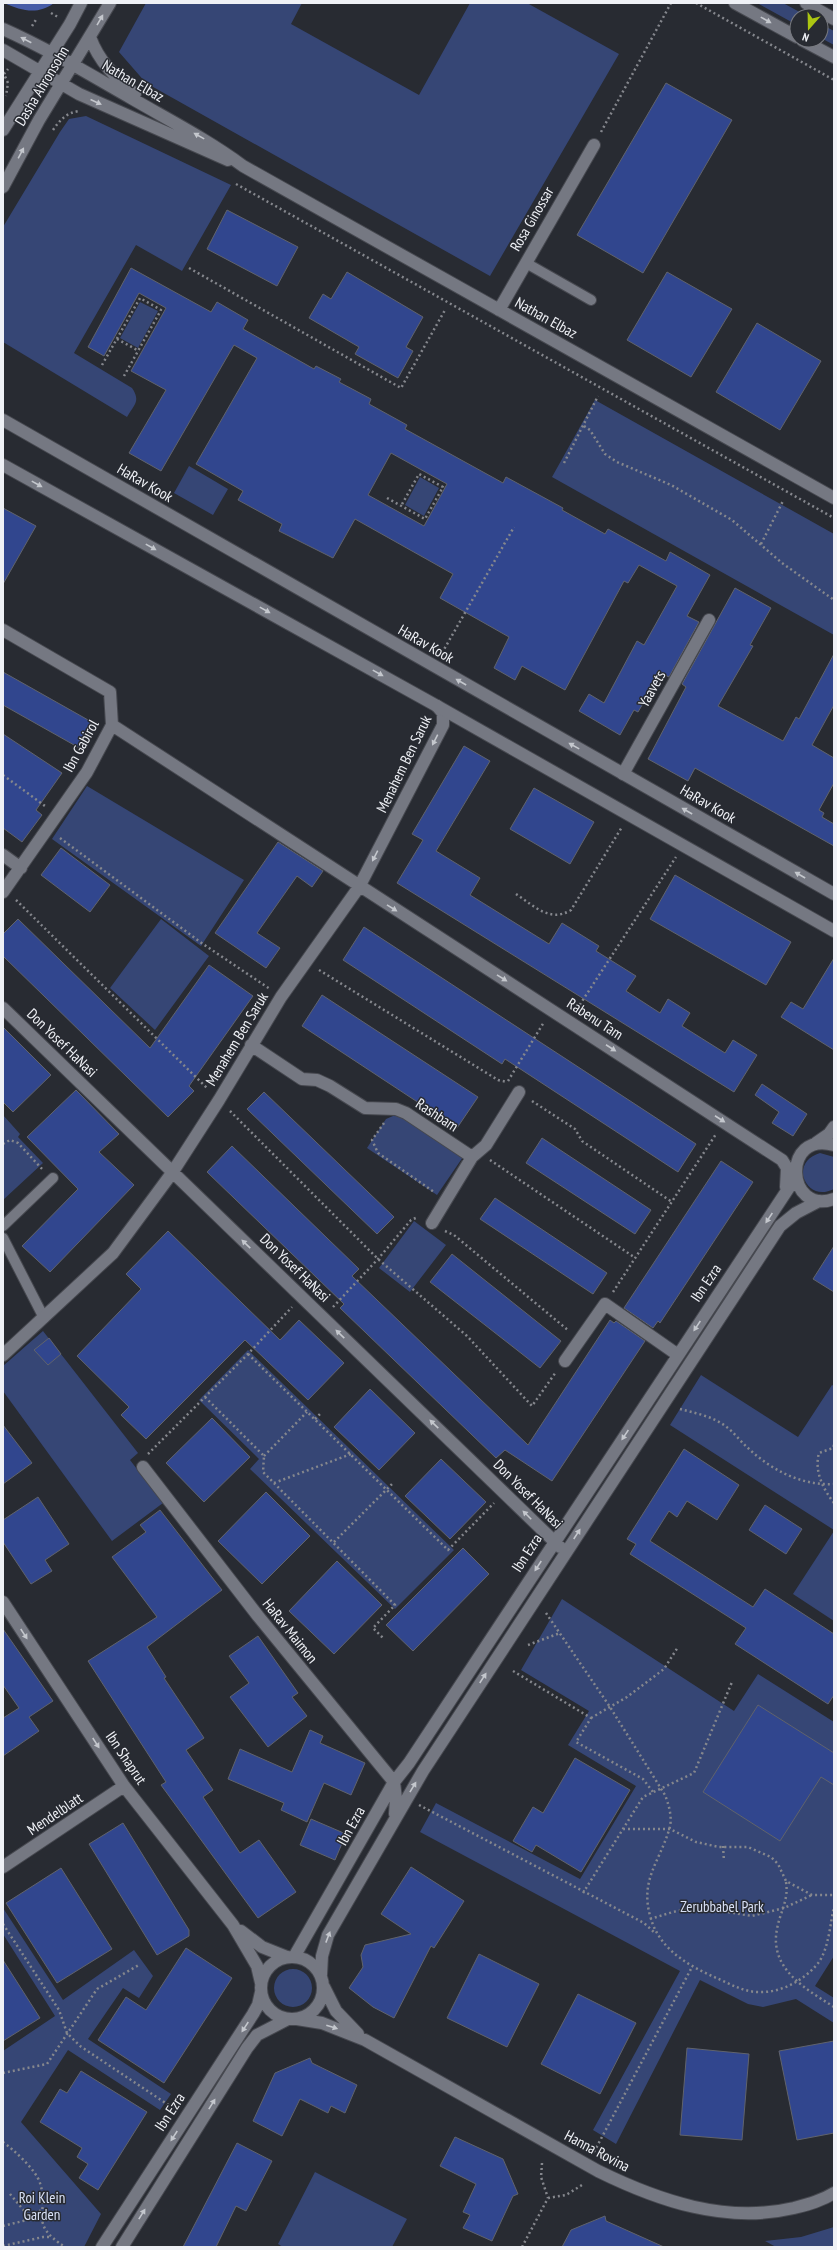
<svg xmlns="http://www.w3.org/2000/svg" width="837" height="2250" font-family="'PT Sans Narrow',sans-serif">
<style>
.green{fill:#364675}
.forest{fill:#465ca7}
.building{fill:#31468e;stroke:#60636c;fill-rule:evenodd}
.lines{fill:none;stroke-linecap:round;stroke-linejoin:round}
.lane-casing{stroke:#46484f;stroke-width:12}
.street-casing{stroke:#46484f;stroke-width:14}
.secondary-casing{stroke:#46484f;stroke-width:14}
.path{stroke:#85878d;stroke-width:2.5;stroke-dasharray:2 3;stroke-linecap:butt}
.lane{stroke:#757882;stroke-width:10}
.street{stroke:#757882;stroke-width:12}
.secondary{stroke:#757882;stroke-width:12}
.oneway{fill:#c4c7cd}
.labels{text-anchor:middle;stroke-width:3;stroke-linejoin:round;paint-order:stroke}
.street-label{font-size:15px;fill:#eff1f6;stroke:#282b32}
.park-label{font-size:15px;fill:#d8e0f5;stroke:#282b32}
</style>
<rect width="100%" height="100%" fill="#282b32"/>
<path class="green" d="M146 3H302L291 24 419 95 470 3H527L619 54 490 276 146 83 119 52Z
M757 3H783L807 16H797V25Z
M821 24 834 31V45L821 38Z
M86 116 231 185 182 271 136 245 74 353 132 388C141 401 134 405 127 417L3 342V227L60 132 69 119Z
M140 302 158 311 138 348 120 338Z
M595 400 834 534V635L552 477Z
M189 466 228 489 213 515 174 493Z
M420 477 439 488 424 516 405 505Z
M87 786 244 880 201 946 52 839Z
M161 919 209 956 155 1030 110 988Z
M400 1113 463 1157 437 1195 367 1148 386 1119Z
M3 1115 20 1134 18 1137 43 1163 3 1200Z
M820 1153 834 1157V1189C820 1196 808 1191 803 1176 802 1164 808 1157 820 1153Z
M414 1221 446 1245 410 1292 379 1268Z
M43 1331 138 1453 130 1460 163 1503 112 1541 3 1391V1366Z
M248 1350 454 1550 395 1609 250 1469 259 1459 199 1400Z
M701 1375 798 1437 832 1385 834 1386V1530L670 1425Z
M834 1531V1621L793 1594Z
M562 1599 734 1711 758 1674 834 1722V1956L815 1986 834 1998V2023L796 1999 763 2007 748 2004 700 1980 616 2144 593 2130 680 1971 420 1832 436 1803 580 1879 636 1786 568 1745 589 1711 521 1670Z
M3 1908 63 2000 134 1950 153 1976 139 1998 123 1988 88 2039 171 2094 160 2110 68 2050 21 2122 101 2214 84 2247H3V2051L55 2016 3 1934Z
M274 1988a19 19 0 1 1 38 0a19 19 0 1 1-38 0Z
M315 2172 407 2219 392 2247H283L278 2244Z
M834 2227V2247H776L765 2241 801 2237Z"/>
<path class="forest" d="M4 3H54C38 15 22 11 4 3Z"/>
<path class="building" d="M666 83 732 120 643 273 577 235Z
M227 210 298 247 277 286 207 249Z
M131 268 211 312 217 302 248 320 243 329 314 369 316 366 341 379 339 382 371 399 369 404 407 425 405 429 503 483 506 477 563 508 562 510 605 534 608 529 666 561 670 552 710 575 687 616 699 622 669 677 661 673 638 712 634 710 620 735 579 711 589 694 604 703 637 641 644 645 677 586 639 565 628 583 624 581 565 690 522 666 515 680 494 668 509 637 440 598 453 574 355 519 333 558 279 531 282 524 238 500 243 491 196 464 257 358 234 345 161 471 129 453 166 390 131 371 166 308 139 293 104 356 88 347ZM391 453 447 484 424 526 368 495Z
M347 272 423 317 406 347 413 351 398 378 355 354 359 347 309 318 323 294 331 299Z
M667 272 732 309 691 377 627 340Z
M757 323 821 361 780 430 716 392Z
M3 508 36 526 3 584Z
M735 588 771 608 750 645 753 646 718 706 783 741 796 717 799 719 834 654V705L812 745 834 758V783L819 810 824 813 822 817 834 824V846L695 768 688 781 648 759 686 687 682 684Z
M3 672 97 725 83 750 3 705Z
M3 734 62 773 36 810 42 815 22 842 3 828Z
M464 746 490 761 436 851 480 878 470 895 549 944 562 923 599 946 596 951 636 976 626 991 660 1013 668 999 690 1013 682 1026 725 1053 733 1040 757 1055 734 1092 397 883 423 840 412 834Z
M534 788 594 822 570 864 510 829Z
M278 842 323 871 312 887 297 876 257 933 280 948 266 968 215 933Z
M61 848 110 885 90 912 41 875Z
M675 875 791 942 766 985 650 919Z
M18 919 150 1048 209 965 253 996 189 1086 194 1091 168 1117 3 956V934Z
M364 927 696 1144 678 1172 505 1059 502 1064 343 960Z
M834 958V1050L781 1017 791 1002 803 1009Z
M322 995 478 1097 457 1128 302 1026Z
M3 1027 51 1075 13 1112 3 1102Z
M762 1084 807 1114 793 1136 772 1123 779 1112 755 1095Z
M76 1090 119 1134 99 1152 134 1185 50 1272 22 1246 78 1189 27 1137Z
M264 1092 394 1217 377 1234 247 1109Z
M542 1138 651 1210 635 1234 526 1163Z
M232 1146 359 1269 352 1276 528 1445 610 1320 614 1323 616 1321 645 1341 552 1481 505 1450 496 1458 340 1308 344 1304 207 1172Z
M721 1161 753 1182 660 1323 658 1321 653 1328 624 1308Z
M495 1198 607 1273 593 1294 480 1219Z
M168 1231 280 1340 299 1320 344 1363 308 1400 245 1340 146 1439 121 1415 129 1407 77 1356 141 1289 126 1274Z
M834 1246V1292L813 1279Z
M452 1254 561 1341 540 1368 430 1282Z
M49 1338 61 1354 48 1365 34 1350Z
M370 1389 415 1433 379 1470 334 1427Z
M212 1418 250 1457 204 1502 166 1463Z
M3 1425 32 1463 3 1484Z
M684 1449 739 1485 717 1520 687 1501 677 1517 669 1511 650 1541 753 1607 765 1589 834 1634V1695L828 1704 735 1644 746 1628 630 1554 636 1544 627 1539Z
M441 1459 486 1502 450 1539 405 1496Z
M266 1492 310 1536 262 1584 218 1541Z
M38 1497 69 1544 45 1560 52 1571 31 1584 3 1542V1520Z
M765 1505 802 1529 786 1554 749 1530Z
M160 1510 222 1590 147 1647 166 1677 164 1678 204 1738 186 1750 213 1790 203 1797 240 1853 259 1840 296 1892 258 1918 161 1785 166 1782 88 1661 157 1617 112 1557 146 1532 140 1525Z
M463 1548 489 1574 413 1651 386 1625Z
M337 1561 382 1605 334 1654 289 1611Z
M3 1629 53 1701 29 1717 39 1731 3 1756V1718L19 1708 3 1685Z
M258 1636 298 1693 292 1697 307 1716 268 1747 230 1697 249 1683 229 1656Z
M758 1705 834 1753V1785L821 1777 780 1841 703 1792Z
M310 1730 323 1736 320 1743 365 1763 351 1795 324 1783 307 1822 281 1810 284 1803 228 1779 240 1749 292 1772Z
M575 1758 630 1790 581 1872 536 1845 532 1852 513 1841 533 1807 543 1813Z
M311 1819 346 1834 335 1860 300 1845Z
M123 1823 189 1930V1936L157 1955 89 1844Z
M411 1867 464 1901 434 1948 431 1946 394 2018 373 2007 349 1988 363 1967 361 1955 365 1945 411 1934 381 1914Z
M61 1868 112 1949 57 1983 6 1903Z
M186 1948 232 1978 164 2083 98 2040 126 1997 146 2010Z
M479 1954 539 1984 507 2047 447 2018Z
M3 1960 40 2018 3 2041Z
M578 1994 636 2023 600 2094 541 2064Z
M834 2041V2133L797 2140 779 2051Z
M687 2048 749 2054 742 2140 680 2135Z
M310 2058 312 2063 357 2085 345 2113 331 2106 328 2113 300 2099 282 2136 253 2121 275 2073Z
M81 2071 147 2112 98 2190 79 2178 88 2164 77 2157 82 2148 40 2122 60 2089 67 2093Z
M455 2137 503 2159 518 2194 513 2196 492 2241 463 2228 470 2215 463 2212 476 2184 440 2166Z
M237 2143 272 2161 246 2211 236 2206 216 2247H183Z
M605 2216 606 2221 664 2247H562L571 2230Z"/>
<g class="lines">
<defs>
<path id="lane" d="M526 263 591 300
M3 1226 53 1178
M3 1238 44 1318"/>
<path id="street" d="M735 3 797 37
M806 3 834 19
M3 29C48 49 89 74 131 98 169 120 208 140 243 166L834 498
M90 37C99 62 116 78 135 94
M802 40 834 57
M3 50 79 94 228 160
M3 130 70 24 81 3
M3 187 39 120 110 3
M499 310 594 145
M3 630 110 692 112 725 87 772 3 892
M112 725 782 1160 787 1168 786 1187
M623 774 709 620
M3 855 21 868
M3 1008 560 1547
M251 1045 302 1079 317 1080 330 1086 365 1108 396 1109 406 1113 472 1157
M816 1143 829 1134 834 1127
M834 1145C781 1130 786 1216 834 1199
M432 1223 472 1157 486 1145 519 1092
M3 1355 113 1253 172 1173 219 1100 281 997 359 887 443 725V713L437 706
M565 1361 605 1304 678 1355
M143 1467 258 1616 394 1782 396 1799 395 1814
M3 1602 124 1786 233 1925 257 1966 261 1983
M3 1867 124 1786
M241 1931 262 1947 287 1957
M261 1988a31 31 0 1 1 62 0a31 31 0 1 1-62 0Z
M294 1957 394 1782 409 1763 790 1186 795 1172
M321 1975 322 1956 328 1935 423 1771 780 1226 796 1213 819 1201
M324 1987 336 2011 358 2034
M297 2019 322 2023 365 2040 598 2171C659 2201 726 2224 794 2208 809 2204 821 2201 834 2193
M102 2247 253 2014 258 2005 261 1992
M122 2247 247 2048 257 2035 288 2019"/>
<path id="secondary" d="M3 420 834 894
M3 465 437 706 834 931"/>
</defs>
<use href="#lane" class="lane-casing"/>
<use href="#street" class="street-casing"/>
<use href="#secondary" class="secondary-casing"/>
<path class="path" d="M696 3 834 80
M51 13 58 17
M32 26 37 18
M3 72 8 83 6 96
M4 74 8 69
M53 130C60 120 66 113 79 111
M601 132 671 3
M236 184 834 518
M189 268 401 388 445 310
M117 339 139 351
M102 365 140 298 161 310 124 376
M584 426 590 430 605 454 617 462 671 485 732 520 782 563 834 600
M564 463 598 396
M387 498 425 519 443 487 419 474 401 506
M761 544 783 501
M442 653 514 527
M3 775 45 806
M60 838 203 944 270 989
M516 894C534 906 550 923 571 910L622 827
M16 900 208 1089
M319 970 498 1080 507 1082
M577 1009 676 857
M508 1081 544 1022
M532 1101 575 1129 582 1141 672 1202
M230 1111 378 1259 467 1336 532 1406 556 1372
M384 1123 372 1140 378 1153 434 1192
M3 1144 10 1140 18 1143 43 1170
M490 1160 634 1257
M445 1231 454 1235 569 1331
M613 1292 716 1134
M333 1307 378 1259 411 1220 418 1217
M248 1354 448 1550 494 1503
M205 1397 264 1456 263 1472 395 1605 373 1628 384 1639
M680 1409C695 1413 711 1416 724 1425 733 1431 740 1441 748 1448 771 1470 802 1486 834 1484
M315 1419 322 1412
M834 1445 833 1448 819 1453C814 1471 823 1489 834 1503
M148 1454 248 1354 292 1307
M264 1456 307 1412
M274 1483 351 1454
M334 1542 394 1482
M546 1613 610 1707 665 1795C669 1805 673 1819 669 1830 659 1863 639 1881 651 1919 661 1952 693 1968 721 1980 734 1986 745 1992 759 1992 781 1993 805 1980 819 1962 829 1947 830 1924 834 1907
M528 1645 560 1633
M513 1671 591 1718 576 1742 643 1779 653 1792
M591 1718 627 1697 664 1669 678 1647
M419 1805 644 1923 655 1933
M623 1829H670L696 1842 719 1847H748L771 1857 778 1864 786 1881 812 1895H834
M723 1846 724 1861
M786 1882C789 1900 780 1912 777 1929 769 1969 806 1989 834 2007
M583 1893 643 1797 694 1773 732 1682
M650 1919 673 1912 697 1907 752 1916 784 1908 812 1895
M3 1924 59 2010 67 2033 80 2046 173 2108
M3 2073 47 2064 97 1989 139 1965
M3 2142C14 2150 36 2170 40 2183 50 2215 27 2222 65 2247
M594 2152 692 1967
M542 2163 541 2177 548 2198
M10 2194 31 2219
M548 2198 566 2195 582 2185
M3 2226 31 2219 41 2210
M3 2246 43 2237H51
M522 2247 548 2198"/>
<use href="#lane" class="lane"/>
<use href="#street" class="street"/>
<use href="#secondary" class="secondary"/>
</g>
<defs><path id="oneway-solid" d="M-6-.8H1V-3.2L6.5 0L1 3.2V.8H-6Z"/></defs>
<g class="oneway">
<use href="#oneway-solid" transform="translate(100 20) rotate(-60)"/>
<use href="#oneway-solid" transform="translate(766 20) rotate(29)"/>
<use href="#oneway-solid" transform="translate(26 40) rotate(-153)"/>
<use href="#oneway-solid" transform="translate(96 102) rotate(24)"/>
<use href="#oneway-solid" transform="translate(199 136) rotate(-151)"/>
<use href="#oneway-solid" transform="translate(21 153) rotate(-62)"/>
<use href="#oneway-solid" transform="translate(37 484) rotate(29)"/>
<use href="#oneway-solid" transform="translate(151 547) rotate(29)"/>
<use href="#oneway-solid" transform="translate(265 610) rotate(29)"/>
<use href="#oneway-solid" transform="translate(378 673) rotate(29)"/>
<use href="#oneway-solid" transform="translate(461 682) rotate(-150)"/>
<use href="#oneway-solid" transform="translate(435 740) rotate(117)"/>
<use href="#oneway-solid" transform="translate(574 746) rotate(-151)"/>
<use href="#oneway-solid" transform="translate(687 811) rotate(-150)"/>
<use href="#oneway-solid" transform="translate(375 856) rotate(117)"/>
<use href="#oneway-solid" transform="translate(800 875) rotate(-150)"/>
<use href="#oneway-solid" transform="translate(392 908) rotate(32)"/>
<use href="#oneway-solid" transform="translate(502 978) rotate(32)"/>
<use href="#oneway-solid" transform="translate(611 1048) rotate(33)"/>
<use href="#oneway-solid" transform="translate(720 1119) rotate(33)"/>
<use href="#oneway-solid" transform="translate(769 1218) rotate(124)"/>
<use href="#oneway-solid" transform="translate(246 1244) rotate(-136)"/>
<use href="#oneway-solid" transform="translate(697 1326) rotate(124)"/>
<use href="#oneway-solid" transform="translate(340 1334) rotate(-136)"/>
<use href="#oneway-solid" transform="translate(434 1424) rotate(-136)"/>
<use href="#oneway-solid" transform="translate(625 1435) rotate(124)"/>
<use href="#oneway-solid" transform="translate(527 1515) rotate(-135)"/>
<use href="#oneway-solid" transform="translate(577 1534) rotate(-57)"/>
<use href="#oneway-solid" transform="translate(538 1566) rotate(123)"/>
<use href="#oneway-solid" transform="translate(24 1634) rotate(57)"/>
<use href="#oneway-solid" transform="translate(483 1678) rotate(-57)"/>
<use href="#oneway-solid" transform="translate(96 1743) rotate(57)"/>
<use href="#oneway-solid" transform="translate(413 1787) rotate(-59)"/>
<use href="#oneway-solid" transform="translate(328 1937) rotate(-69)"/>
<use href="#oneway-solid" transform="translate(245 2027) rotate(123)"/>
<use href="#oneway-solid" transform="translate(332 2027) rotate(18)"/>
<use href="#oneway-solid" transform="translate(212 2104) rotate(-58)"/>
<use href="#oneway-solid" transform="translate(174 2136) rotate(123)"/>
<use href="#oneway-solid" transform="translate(142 2214) rotate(-58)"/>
</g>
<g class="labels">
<g class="street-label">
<text transform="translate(133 81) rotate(30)" y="5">Nathan Elbaz</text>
<text transform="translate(42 86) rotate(-59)" y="5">Dasha Ahronsohn</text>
<text transform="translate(532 219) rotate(-60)" y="5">Rosa Ginossar</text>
<text transform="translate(546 318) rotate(29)" y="5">Nathan Elbaz</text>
<text transform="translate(145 483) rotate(30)" y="5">HaRav Kook</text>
<text transform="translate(426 644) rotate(30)" y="5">HaRav Kook</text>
<text transform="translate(652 689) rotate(-61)" y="5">Yaavets</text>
<text transform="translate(81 746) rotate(-61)" y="5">Ibn Gabirol</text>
<text transform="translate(404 764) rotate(-64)" y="5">Menahem Ben Saruk</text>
<text transform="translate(708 804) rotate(30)" y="5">HaRav Kook</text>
<text transform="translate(595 1019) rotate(33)" y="5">Rabenu Tam</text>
<text transform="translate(237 1039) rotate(-59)" y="5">Menahem Ben Saruk</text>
<text transform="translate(62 1043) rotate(44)" y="5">Don Yosef HaNasi</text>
<text transform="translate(437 1115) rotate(33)" y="5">Rashbam</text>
<text transform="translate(295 1268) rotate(44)" y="5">Don Yosef HaNasi</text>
<text transform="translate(706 1283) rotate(-56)" y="5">Ibn Ezra</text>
<text transform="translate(528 1494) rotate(45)" y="5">Don Yosef HaNasi</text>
<text transform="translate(527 1553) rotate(-57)" y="5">Ibn Ezra</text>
<text transform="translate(290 1631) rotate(51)" y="5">HaRav Maimon</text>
<text transform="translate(126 1758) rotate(56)" y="5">Ibn Shaprut</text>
<text transform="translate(55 1814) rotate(-34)" y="5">Mendelblatt</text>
<text transform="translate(351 1826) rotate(-61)" y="5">Ibn Ezra</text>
<text transform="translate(170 2112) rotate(-57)" y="5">Ibn Ezra</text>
<text transform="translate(597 2151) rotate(28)" y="5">Hanna Rovina</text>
</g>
<g class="park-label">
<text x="722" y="1912">Zerubbabel Park</text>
<text x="42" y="2203">Roi Klein<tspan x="42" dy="17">Garden</tspan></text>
</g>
</g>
<rect width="837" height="2250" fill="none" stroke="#eff1f6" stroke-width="8"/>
<g transform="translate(809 28) rotate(200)"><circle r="19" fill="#282b32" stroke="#787a80"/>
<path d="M0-3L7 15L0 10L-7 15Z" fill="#acc612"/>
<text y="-6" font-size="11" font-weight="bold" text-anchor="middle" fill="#eff1f6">N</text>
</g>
</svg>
